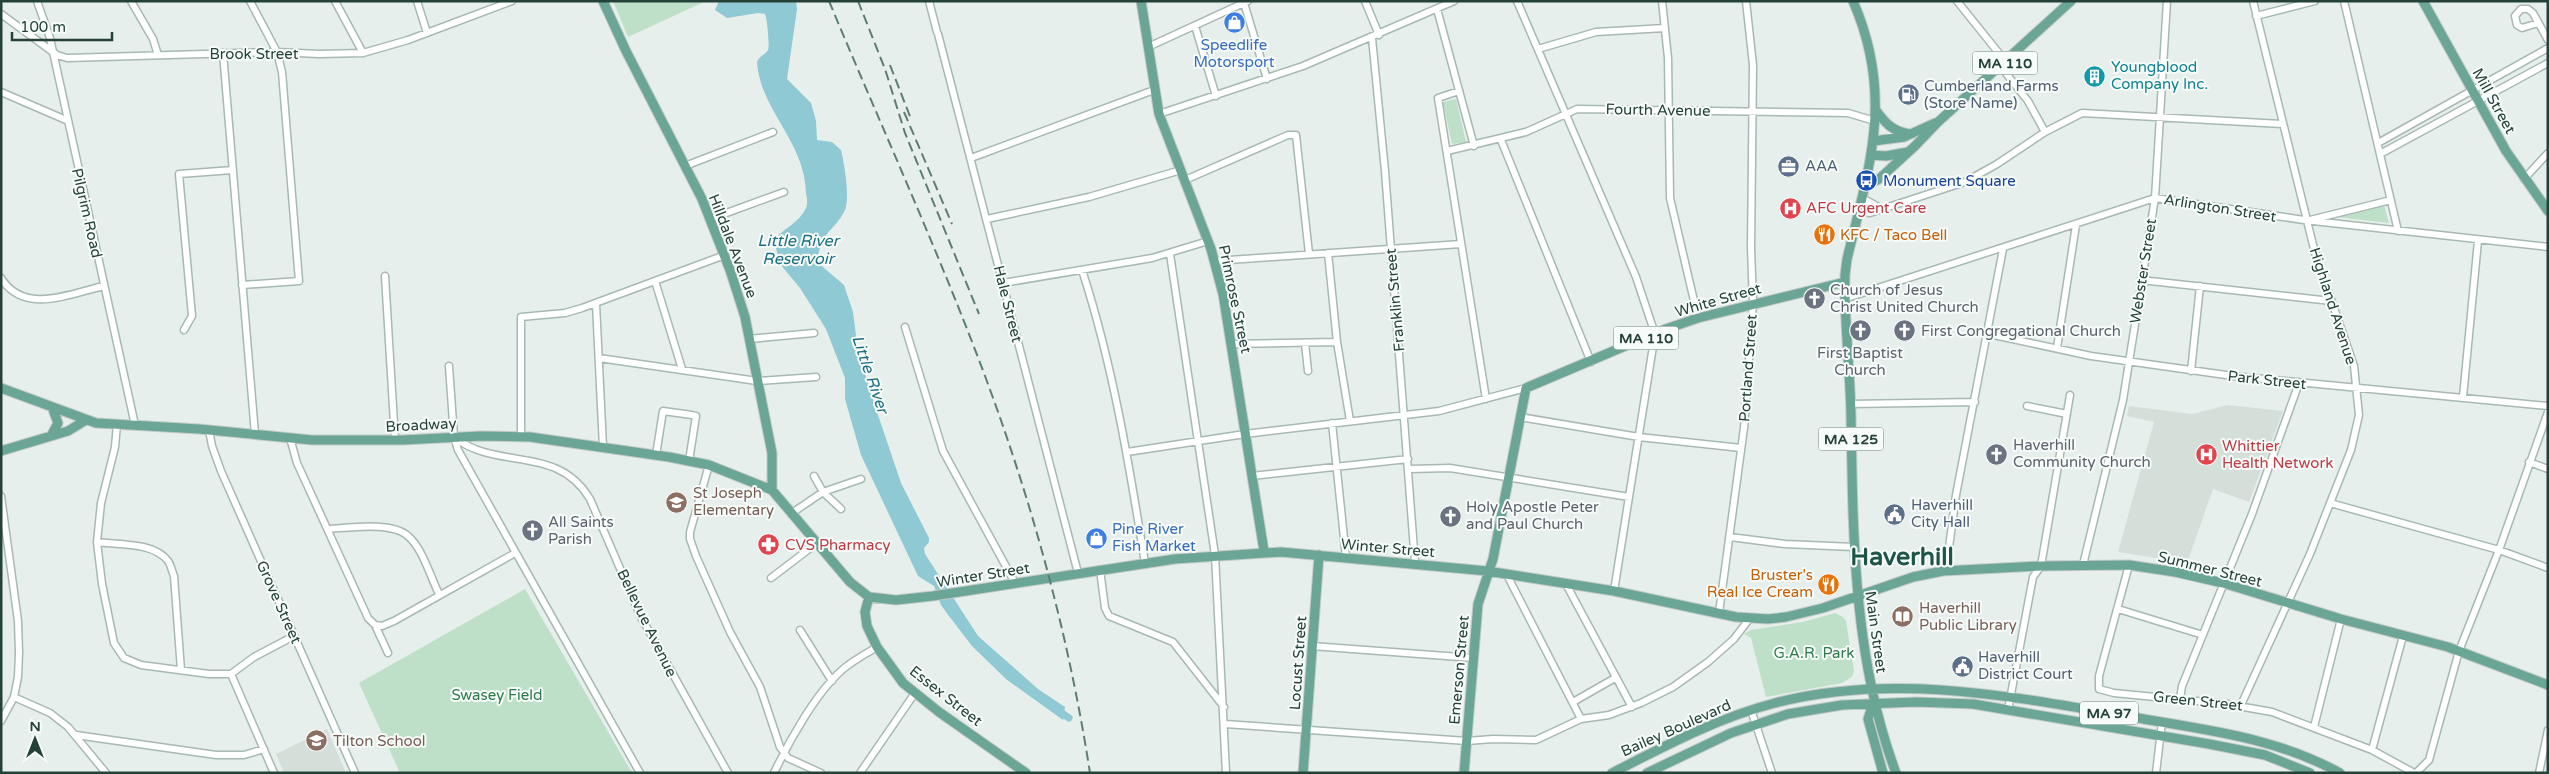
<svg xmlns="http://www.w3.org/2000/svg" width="2549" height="774" font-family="'Varela Round',sans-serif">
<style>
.built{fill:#d4dfda}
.green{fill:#bfe0c8}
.water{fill:#8ec9d4}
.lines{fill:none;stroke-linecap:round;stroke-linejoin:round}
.canal{stroke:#8ec9d4;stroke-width:7}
.minor-casing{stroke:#a8b8b2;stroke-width:9}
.major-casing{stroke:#c2cac8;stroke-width:11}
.minor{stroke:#fff;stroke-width:6}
.major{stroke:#6aa596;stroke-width:9}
.rail{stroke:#5f7d75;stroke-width:2;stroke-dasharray:10 5;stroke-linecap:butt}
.labels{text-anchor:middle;stroke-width:4;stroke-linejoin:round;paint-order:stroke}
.shield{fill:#f7fbf9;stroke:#637a73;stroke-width:1}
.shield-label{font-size:14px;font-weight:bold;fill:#24423a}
.shop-label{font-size:15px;fill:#366cbe;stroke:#f7fbf9}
.street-label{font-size:15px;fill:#24423a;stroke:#f7fbf9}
.culture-label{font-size:15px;fill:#0d838f;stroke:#f7fbf9;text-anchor:start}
.service-label{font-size:15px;fill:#4e5e75;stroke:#f7fbf9;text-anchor:start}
.transit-label{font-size:15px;fill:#164399;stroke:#f7fbf9;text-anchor:start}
.health-label{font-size:15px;fill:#be3a42;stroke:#f7fbf9;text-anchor:start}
.food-label{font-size:15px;fill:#c56008;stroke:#f7fbf9;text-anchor:start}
.worship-label{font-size:15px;fill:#5b616d;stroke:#f7fbf9;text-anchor:start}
.education-label{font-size:15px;fill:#785e54;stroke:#f7fbf9;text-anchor:start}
.park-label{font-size:15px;fill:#2d7a4b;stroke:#f7fbf9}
.water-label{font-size:16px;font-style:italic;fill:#1c6f80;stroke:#f7fbf9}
.town-label{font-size:25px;font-weight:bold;fill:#1f5548;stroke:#f7fbf9}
</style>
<rect width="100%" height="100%" fill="#e6efeb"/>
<path class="built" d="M2228 405 2283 411 2249 502 2213 489 2187 563 2118 552 2154 422 2127 416 2129 406 2192 414Z
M327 729 346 773H284L276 754Z"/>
<path class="green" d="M613 1H706L628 37Z
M1456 99 1466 142 1452 144 1443 102Z
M2384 205 2389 223 2336 217Z
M525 589 632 773H400L359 683Z
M1835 613 1843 617 1846 621 1854 671 1852 677 1842 683 1766 697 1751 638 1744 634 1751 630 1803 622Z"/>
<path class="water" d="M719 1H796L797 9 787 79 811 103 816 121 817 140 832 142 841 150C844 163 851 200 844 212 831 235 822 229 817 262L844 285 853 312 858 351 877 412 901 483 929 538V542L924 548 925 554 978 636 1038 689 1065 707 1063 720 1006 679 972 646 949 616 941 605 934 586 918 576 861 455 845 399V378L826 329 800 288 780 264 774 240C784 228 799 223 806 208 808 204 807 198 806 193 805 141 760 110 757 62 759 56 765 55 768 50 770 46 767 18 765 14L758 13 727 18 715 10Z"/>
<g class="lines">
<path class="canal" d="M1056 709 1069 718"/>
<defs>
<path id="minor" d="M37 1 50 38 135 425
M131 1 153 39 158 55
M335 1 363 53
M417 1 427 33
M929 1 937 32
M1365 1 1379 35
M1517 1 1636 277 1655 334 1614 591
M1662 1 1668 58 1670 198 1698 318
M1957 1 2006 62
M2344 1 2398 231
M1244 3 1267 79
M1437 9 1474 146
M1 14 57 55 67 58 277 52 319 54 363 53 408 40 512 1
M2256 16 2315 1
M2538 23 2522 28 2517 25 2515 16 2521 9H2528L2533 13 2548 40
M1195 26 1216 96
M938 34 1078 573
M1372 38 1385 171 1415 563
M1148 47 1248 1
M1538 49 1596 32 1665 28
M223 53 255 434
M2001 67 2028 101 2045 132
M1459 91 1438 98 1486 399
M1 92 66 120
M1159 114 1303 66 1454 1
M1501 140 1591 362
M2378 143 2548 48
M1447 151 1526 132 1577 109 1848 113 1875 121
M2380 154 2548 63
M971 158 1154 90
M685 166 773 132
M2524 179 2548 153
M1185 180 1288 135H1296L1309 254
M1862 198 1882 209
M1859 211 1870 213 1965 182 1997 164 2045 132 2082 113 2282 124
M710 219 784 192
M987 219 1089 197 1181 170
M2310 220 2391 200
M1328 253 1337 342 1350 421
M1170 254 1215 555 1226 773
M1215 261 1461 244
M1082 270C1113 365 1129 464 1145 563
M385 276 395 440
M1 278C24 315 69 294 104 286
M2141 280 2331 301
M655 281 682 369
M1003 283 1152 258 1208 241
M242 285 299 281 282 72 277 52 250 1
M1847 298 2155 198 2304 220 2548 247
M596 304 603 447
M905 327 943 451 1015 583
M184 330 192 316 179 174 233 170
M1989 334 2091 356 2233 376 2548 406
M749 339 814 333
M1305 343 1308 371
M1231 344 1337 342
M2057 348 2076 225
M599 358 757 381 816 377
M449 366 454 437 458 450 640 773
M2191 371 2200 286
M2463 397 2478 241
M1850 404 1975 402
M2027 406 2067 414
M1520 417 1639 437 1741 448
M1332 423 1346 557
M117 424 115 447 101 503 97 542 102 584 114 643 124 658 141 665 209 674H231
M209 430 212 446 221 471 355 773
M521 437V317L565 313 582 308 725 255
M290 438 297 463 368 618 375 625 388 653
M455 438C499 471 557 444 590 499L641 617 728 773
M1127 452 1245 434 1439 411 1526 388
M656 455 663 411 692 415 696 416 689 461
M2529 462 2548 469
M709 465 690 532V539L696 556 730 632 760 687 780 747 788 758 821 773
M1409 469 1450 468 1629 497
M814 476 823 492 841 509
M1252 476 1408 459
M1 496 18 621 19 653 18 677 14 697 1 721
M2330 503 2499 550 2548 568
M792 513 823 492 861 479
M328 529C348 528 392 521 408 536 423 549 430 576 439 594
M1730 537 1785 544 1854 547
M97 542C118 545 154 542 168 561 171 565 172 572 174 576L181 670
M2083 565 2123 400 2155 198 2167 1
M2129 565 2099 676V689L2114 693 2227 704 2272 712 2372 750 2414 773
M1100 570 1105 608 1109 616 1173 642 1224 707
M1946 570 1956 495 2003 249
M1507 575 1581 719
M771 578 817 543
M1566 584 1632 707
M2118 609 2203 635
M1719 613 1744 428 1753 303 1751 248 1753 65 1746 1
M375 625 382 626 394 621 515 553
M800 630 832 681
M1312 646 1473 658
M231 674 274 773
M231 674 254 657 294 636
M14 697 50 713 68 727 106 773
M2180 699 2182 686 2252 514 2299 383
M1573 702 1615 678
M2241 705 2310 554 2351 450 2359 415 2354 366 2315 253 2253 1
M1751 710 1772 773
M2008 710 2033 577 2041 566 2070 395
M1225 724 1467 741 1493 739 1536 740 1581 719 1609 715 1641 703 1673 687 1708 662 1734 639 1750 618
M2314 727 2341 619
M76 735 216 755H244L264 749
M2372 750 2403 636
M774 773C789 741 816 693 842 670 852 661 865 654 877 647
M860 773 915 693
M2156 773 2162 722
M2416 773 2429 760 2459 651 2499 550 2548 412
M2539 773 2548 730"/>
<path id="major" d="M603 1 626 51 702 199 730 270 745 317 772 453V490
M1141 1 1159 114 1211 249 1223 294 1264 551
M1853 1C1894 95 1870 165 1847 259L1845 275C1844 320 1850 369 1851 415 1853 536 1853 658 1896 773
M2423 1 2506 151 2548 211
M1875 109C1885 123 1892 131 1909 134
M1873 141 1904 137 1935 123
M1871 155 1886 156 1908 152
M1865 186 1879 179 1915 146 1938 122 2071 1
M1 388 96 423 199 429 312 440H403L481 436 530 437 669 457 709 465 772 490 850 582 869 597 896 600 933 596 1175 559 1281 552 1487 571 1614 591 1736 617 1768 619 1786 617 1823 608 1913 577 1943 571 2041 566 2129 565 2175 572 2223 583 2341 619 2448 647 2548 685
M51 436 58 423 52 407
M1 451 68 431 86 420
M869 597 865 612 867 626 877 647 903 683 939 712 1026 773
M1873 703 1868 719 1883 773
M1303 773 1319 555
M1464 773 1478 604 1493 559 1526 388 1663 330 1698 318 1845 282
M1612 773C1665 746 1717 718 1775 703 1894 672 2014 697 2132 717 2205 730 2275 737 2340 773
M1647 773 1731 733 1788 714 1842 705 1916 702 1973 704 2209 744 2265 755 2310 773"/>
</defs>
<use href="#minor" class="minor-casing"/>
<use href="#major" class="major-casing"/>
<use href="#minor" class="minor"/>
<use href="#major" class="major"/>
<path class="rail" d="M829 1C881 126 938 250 985 376 1033 505 1069 637 1090 773
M858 1 885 69 905 133 979 314
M890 65 911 119
M904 112 952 224"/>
</g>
<defs>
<symbol id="shop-disc" viewBox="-11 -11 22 22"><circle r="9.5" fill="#3f7fe0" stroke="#f7fbf9"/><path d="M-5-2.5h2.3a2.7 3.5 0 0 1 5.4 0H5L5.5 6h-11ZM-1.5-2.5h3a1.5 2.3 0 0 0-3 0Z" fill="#fff"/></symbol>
<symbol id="building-disc" viewBox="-11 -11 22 22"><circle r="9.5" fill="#0f9aa8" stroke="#f7fbf9"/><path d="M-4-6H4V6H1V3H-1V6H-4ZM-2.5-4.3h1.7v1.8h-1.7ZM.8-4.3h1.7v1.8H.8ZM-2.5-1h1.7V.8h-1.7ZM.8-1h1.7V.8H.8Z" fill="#fff"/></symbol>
<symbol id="fuel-disc" viewBox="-11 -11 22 22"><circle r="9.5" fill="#5c6f8a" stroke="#f7fbf9"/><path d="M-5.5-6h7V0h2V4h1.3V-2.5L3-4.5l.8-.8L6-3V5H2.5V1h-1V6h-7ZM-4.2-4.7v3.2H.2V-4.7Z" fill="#fff"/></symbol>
<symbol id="office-disc" viewBox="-11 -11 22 22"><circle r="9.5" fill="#5c6f8a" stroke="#f7fbf9"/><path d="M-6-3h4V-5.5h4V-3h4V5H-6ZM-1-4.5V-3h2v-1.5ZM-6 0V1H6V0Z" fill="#fff"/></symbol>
<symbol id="bus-disc" viewBox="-11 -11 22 22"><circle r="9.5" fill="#1a4fb4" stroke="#f7fbf9"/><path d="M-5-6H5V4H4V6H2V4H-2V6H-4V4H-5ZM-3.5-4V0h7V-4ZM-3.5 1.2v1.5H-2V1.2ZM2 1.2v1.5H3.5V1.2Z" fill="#fff"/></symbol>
<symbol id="hospital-disc" viewBox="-11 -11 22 22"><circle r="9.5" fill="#e0444e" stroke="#f7fbf9"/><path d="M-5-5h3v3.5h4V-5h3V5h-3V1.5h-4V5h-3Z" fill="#fff"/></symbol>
<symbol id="restaurant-disc" viewBox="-11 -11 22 22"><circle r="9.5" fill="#e8710a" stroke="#f7fbf9"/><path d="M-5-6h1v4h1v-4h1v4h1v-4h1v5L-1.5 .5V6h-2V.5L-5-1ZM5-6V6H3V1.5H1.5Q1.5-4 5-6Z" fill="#fff"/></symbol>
<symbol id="church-disc" viewBox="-11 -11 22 22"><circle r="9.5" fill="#6b7280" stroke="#f7fbf9"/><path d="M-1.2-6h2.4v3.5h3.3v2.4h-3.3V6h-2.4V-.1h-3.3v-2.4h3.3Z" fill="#fff"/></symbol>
<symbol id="school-disc" viewBox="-11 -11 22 22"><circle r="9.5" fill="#8d6e63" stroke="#f7fbf9"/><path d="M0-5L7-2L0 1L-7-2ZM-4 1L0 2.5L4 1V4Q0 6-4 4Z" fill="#fff"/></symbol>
<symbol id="civic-disc" viewBox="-11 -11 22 22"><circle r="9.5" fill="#5c6f8a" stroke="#f7fbf9"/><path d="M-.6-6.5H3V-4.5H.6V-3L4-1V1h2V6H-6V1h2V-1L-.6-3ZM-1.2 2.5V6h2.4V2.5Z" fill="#fff"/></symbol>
<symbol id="pharmacy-disc" viewBox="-11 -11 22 22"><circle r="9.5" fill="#e0444e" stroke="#f7fbf9"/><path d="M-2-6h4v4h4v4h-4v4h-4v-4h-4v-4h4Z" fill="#fff"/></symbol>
<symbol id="library-disc" viewBox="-11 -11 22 22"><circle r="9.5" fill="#8d6e63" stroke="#f7fbf9"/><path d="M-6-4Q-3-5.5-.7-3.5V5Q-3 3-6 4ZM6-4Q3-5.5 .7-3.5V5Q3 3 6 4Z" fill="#fff"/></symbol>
</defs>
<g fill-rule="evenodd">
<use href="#shop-disc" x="1222" y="10" width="25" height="25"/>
<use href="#building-disc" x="2082" y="64" width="25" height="25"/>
<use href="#fuel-disc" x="1896" y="82" width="25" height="25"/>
<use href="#office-disc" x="1776" y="154" width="25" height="25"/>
<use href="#bus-disc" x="1854" y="168" width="25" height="25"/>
<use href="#hospital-disc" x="1778" y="196" width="25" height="25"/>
<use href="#restaurant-disc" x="1812" y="222" width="25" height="25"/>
<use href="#church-disc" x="1802" y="286" width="25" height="25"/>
<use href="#church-disc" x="1848" y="318" width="25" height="25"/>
<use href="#church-disc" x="1892" y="318" width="25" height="25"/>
<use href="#church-disc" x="1984" y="442" width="25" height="25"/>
<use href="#hospital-disc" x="2194" y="442" width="25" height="25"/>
<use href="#school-disc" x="664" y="490" width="25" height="25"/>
<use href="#civic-disc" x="1882" y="502" width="25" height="25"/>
<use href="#church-disc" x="1438" y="504" width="25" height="25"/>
<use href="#church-disc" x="520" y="518" width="25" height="25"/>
<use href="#shop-disc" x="1084" y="526" width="25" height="25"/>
<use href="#pharmacy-disc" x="756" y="532" width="25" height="25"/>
<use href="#restaurant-disc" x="1816" y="572" width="25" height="25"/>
<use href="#library-disc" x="1890" y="604" width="25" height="25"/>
<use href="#civic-disc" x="1950" y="654" width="25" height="25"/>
<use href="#school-disc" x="304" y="728" width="25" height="25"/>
</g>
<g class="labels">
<g class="shield">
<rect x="1972.5" y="51.5" width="65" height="23" rx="4"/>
<rect x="1613.5" y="326.5" width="65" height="23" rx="4"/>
<rect x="1818.5" y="427.5" width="65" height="23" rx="4"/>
<rect x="2080" y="701.5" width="58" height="23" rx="4"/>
</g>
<g class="shield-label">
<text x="2005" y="68">MA 110</text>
<text x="1646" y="343">MA 110</text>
<text x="1851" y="444">MA 125</text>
<text x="2109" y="718">MA 97</text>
</g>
<g class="shop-label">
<text x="1234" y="50">Speedlife<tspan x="1234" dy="17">Motorsport</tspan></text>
<text x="1112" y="534" text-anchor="start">Pine River<tspan x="1112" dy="17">Fish Market</tspan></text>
</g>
<g class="street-label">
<text x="254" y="59">Brook Street</text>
<text transform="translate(2494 101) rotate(61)" y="5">Mill Street</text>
<text transform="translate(1658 110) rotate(1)" y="5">Fourth Avenue</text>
<text transform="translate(2220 208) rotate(9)" y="5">Arlington Street</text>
<text transform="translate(87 213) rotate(77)" y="5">Pilgrim Road</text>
<text transform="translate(733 246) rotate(69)" y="5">Hilldale Avenue</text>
<text transform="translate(2143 271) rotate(-81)" y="5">Webster Street</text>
<text transform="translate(1235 299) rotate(78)" y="5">Primrose Street</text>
<text transform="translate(1395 300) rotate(-95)" y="5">Franklin Street</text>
<text transform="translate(1718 300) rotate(-16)" y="5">White Street</text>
<text transform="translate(1008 304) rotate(76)" y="5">Hale Street</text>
<text transform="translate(2333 306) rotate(72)" y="5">Highland Avenue</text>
<text transform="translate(1748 368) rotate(-86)" y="5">Portland Street</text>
<text transform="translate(2267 380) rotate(6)" y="5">Park Street</text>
<text transform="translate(421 425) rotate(-3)" y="5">Broadway</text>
<text transform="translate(1388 548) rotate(5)" y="5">Winter Street</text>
<text transform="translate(2210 569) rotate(14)" y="5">Summer Street</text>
<text transform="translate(983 575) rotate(-9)" y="5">Winter Street</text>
<text transform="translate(279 602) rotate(66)" y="5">Grove Street</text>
<text transform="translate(647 623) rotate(64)" y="5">Bellevue Avenue</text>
<text transform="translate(1876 632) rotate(82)" y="5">Main Street</text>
<text transform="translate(1298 663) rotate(-86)" y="5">Locust Street</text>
<text transform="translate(1459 670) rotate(-85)" y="5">Emerson Street</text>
<text transform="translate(946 696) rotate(38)" y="5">Essex Street</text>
<text transform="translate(2198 701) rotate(6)" y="5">Green Street</text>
<text transform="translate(1676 728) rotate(-24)" y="5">Bailey Boulevard</text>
</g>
<g class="culture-label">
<text x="2111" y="72">Youngblood<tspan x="2111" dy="17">Company Inc.</tspan></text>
</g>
<g class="service-label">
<text x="1924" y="91">Cumberland Farms<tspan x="1924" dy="17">(Store Name)</tspan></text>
<text x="1805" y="171">AAA</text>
<text x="1911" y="510">Haverhill<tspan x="1911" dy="17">City Hall</tspan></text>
<text x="1978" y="662">Haverhill<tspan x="1978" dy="17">District Court</tspan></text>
</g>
<g class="transit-label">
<text x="1883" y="186">Monument Square</text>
</g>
<g class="health-label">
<text x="1806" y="213">AFC Urgent Care</text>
<text x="2222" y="451">Whittier<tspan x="2222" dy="17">Health Network</tspan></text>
<text x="785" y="550">CVS Pharmacy</text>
</g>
<g class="food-label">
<text x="1840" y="240">KFC / Taco Bell</text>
<text x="1813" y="580" text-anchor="end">Bruster's<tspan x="1813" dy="17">Real Ice Cream</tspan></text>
</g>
<g class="worship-label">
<text x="1830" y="295">Church of Jesus<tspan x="1830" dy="17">Christ United Church</tspan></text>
<text x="1921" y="336">First Congregational Church</text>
<text x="1860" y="358" text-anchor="middle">First Baptist<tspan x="1860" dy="17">Church</tspan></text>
<text x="2013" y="450">Haverhill<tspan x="2013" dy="17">Community Church</tspan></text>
<text x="1466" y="512">Holy Apostle Peter<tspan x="1466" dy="17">and Paul Church</tspan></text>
<text x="548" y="527">All Saints<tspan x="548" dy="17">Parish</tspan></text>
</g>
<g class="education-label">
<text x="693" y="498">St Joseph<tspan x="693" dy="17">Elementary</tspan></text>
<text x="1919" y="613">Haverhill<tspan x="1919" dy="17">Public Library</tspan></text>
<text x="333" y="746">Tilton School</text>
</g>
<g class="park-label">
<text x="1814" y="658">G.A.R. Park</text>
<text x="497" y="700">Swasey Field</text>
</g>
<g class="water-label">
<text x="798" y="246">Little River<tspan x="798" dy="18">Reservoir</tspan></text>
<text transform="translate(871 374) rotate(71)" y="6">Little River</text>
</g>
<g class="town-label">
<text x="1902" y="565">Haverhill</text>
</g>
</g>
<rect width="2549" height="774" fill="none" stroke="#24423a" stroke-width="5"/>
<g transform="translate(35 739)" stroke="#f7fbf9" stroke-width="4" paint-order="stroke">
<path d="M0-4L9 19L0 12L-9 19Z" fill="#24423a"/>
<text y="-8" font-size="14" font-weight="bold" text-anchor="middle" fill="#24423a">N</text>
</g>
<path d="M12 32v8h100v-8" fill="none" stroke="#24423a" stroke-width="2.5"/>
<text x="20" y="32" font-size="15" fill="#24423a" stroke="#f7fbf9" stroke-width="4" paint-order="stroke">100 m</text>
</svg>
